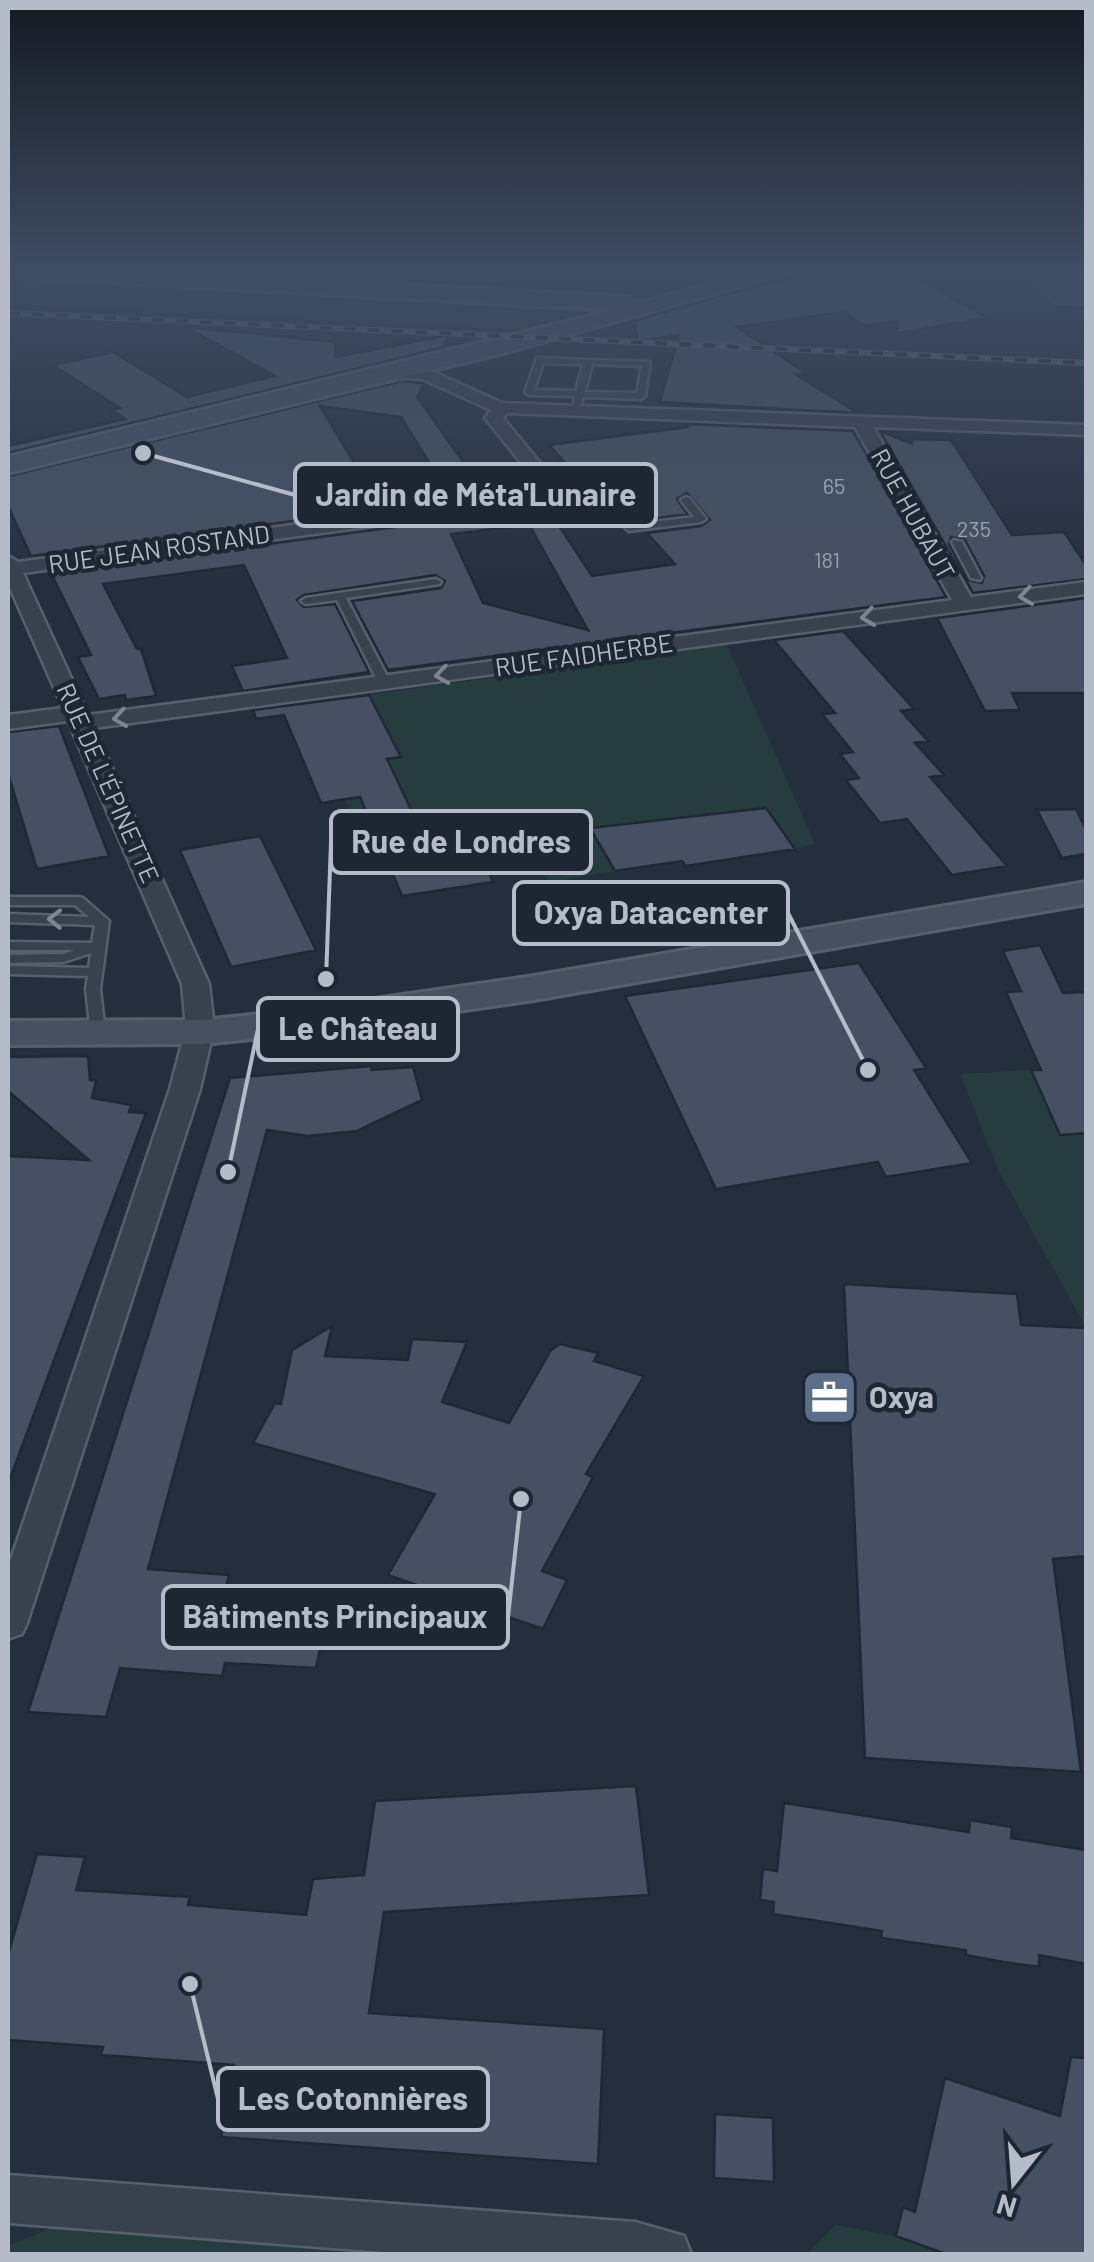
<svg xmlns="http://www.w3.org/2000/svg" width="1094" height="2262" font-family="Barlow,sans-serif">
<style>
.green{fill:#263c3f}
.building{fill:#455162;stroke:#1f2835;stroke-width:2.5;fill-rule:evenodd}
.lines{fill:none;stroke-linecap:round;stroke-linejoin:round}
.lane-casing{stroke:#565f6c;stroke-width:5}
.street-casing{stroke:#565f6c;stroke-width:5}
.secondary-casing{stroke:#565f6c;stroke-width:6}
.lane{fill:#38414e;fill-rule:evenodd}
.street{fill:#38414e;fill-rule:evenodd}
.secondary{fill:#465061;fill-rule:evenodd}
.rail-casing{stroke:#5a6575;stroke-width:6}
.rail{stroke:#1d2633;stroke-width:4;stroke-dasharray:12;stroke-linecap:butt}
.oneway{stroke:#7c8592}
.labels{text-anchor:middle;stroke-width:9;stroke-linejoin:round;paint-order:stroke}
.far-number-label{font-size:22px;fill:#98a1af}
.far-street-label{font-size:25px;fill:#b4bcc9;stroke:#1d2633}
.poi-label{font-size:30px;font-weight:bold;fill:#b4bcc9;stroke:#1d2633;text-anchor:start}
.leader{fill:none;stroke:#b4bcc9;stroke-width:4}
.callout-dot{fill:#b4bcc9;stroke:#1d2633;stroke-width:4}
.callout{fill:#1d2633;stroke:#b4bcc9;stroke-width:4}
.callout-label{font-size:32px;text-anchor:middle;font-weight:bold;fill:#b4bcc9}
</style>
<rect width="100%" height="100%" fill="#242f3e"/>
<path class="green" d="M201 271H369L386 272 382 281Z
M552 271H667L618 283 548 281Z
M28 280 570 302 583 313 533 330 8 305V293Z
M727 645 815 844 795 849 765 808 591 828 615 871 549 882 519 825 452 835 453 841 373 852 344 799 387 759 401 756 376 708 288 706Z
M1031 1070 1060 1134 1086 1133V1327L999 1172 960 1074Z
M836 2225 896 2236 946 2254H807Z
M56 2226 376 2254H8V2246Z"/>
<path class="building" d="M841 271H904L988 318 898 333 897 321 865 326 843 312 737 327 807 374H795L858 413 660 402 679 335 638 341 634 321 761 284Z
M1023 271H1086V308L1053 306Z
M186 327 335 342 336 357 449 335 442 348 8 453V446L125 419 111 410 120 408 53 365 113 352 187 397 275 376Z
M402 381 424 384 417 397 487 495 31 556 8 506V476ZM320 406 401 417 446 490 375 498Z
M685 424 853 431 946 597 388 670 352 601 441 588 445 581 435 575 304 595 297 600 304 607 335 604 369 672 243 691 232 666 287 658 244 565 103 584 137 649H141L156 696 126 700 125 695 99 699 78 657 91 655 51 573 500 513 510 527 451 534 483 603 588 630 527 521 548 509 592 576 675 564 647 533 701 526 710 520 687 493 677 499 687 514 636 521 604 491 589 489 549 445 688 427Z
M880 431 912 444V439L951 440 1012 535 1064 532 1086 565V579L973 593ZM951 537 965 540 984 576 982 583 968 580 949 544Z
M1086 598V693H1012L1020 710 985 711 937 618Z
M843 631 914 709 901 711 928 741 915 743 944 775 930 777 1007 866 952 875 907 819 880 823 846 780 859 778 840 754 853 752 822 714 835 713 774 640Z
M369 695 401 757 387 759 425 839 519 825 543 867 490 875 493 882 402 896 360 797 321 803 284 715 256 719 253 710Z
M59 726 109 856 37 869 8 773V732Z
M766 808 795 849 686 866 682 861 615 871 590 828Z
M1076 809 1086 830V854L1062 858 1037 810Z
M260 836 316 950 231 967 180 850Z
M1040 945 1063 993 1086 992V1133L1060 1135 1031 1070H1041L1006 992 1021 991 1003 951Z
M859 963 926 1068 914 1070 972 1163 886 1177 878 1162 716 1189 625 996Z
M88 1056 90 1080H96L92 1098 131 1105 129 1112 146 1113 8 1484V1156L89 1160 8 1091V1057Z
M371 1066 372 1070 413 1067 422 1100 357 1131 308 1136 267 1130 148 1569 229 1575 226 1587 331 1594 316 1668 225 1663 222 1676 120 1668 106 1717 28 1712 230 1078Z
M844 1284 1017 1294 1021 1325 1086 1328V1556L1053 1559 1081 1772 865 1758Z
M332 1326 325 1356 408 1360 412 1339 467 1342 442 1402 509 1423 551 1350 560 1344 598 1353 594 1361 644 1376 586 1474 593 1477 542 1571 567 1580 543 1629 388 1575 435 1494 253 1443 275 1403 281 1404 292 1350Z
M636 1786 649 1895 384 1912 369 2013 604 2029 598 2164 221 2137 234 2065 101 2055 103 2047 8 2040V1955L37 1854 85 1857 76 1890 190 1897 188 1905 306 1915 313 1879 364 1875 375 1801Z
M784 1803 969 1832 970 1820 1012 1827 1011 1838 1086 1850V1964L1039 1955V1967L1004 1962 966 1955V1950L881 1938 882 1931 773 1914 774 1902 760 1900 763 1869 777 1871Z
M1071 2057 1086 2058V2254H946L896 2236 903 2207 915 2212 945 2078 1060 2116Z
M715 2114 773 2118 774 2182 714 2178Z"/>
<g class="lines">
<defs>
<path id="lane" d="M537 358 650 362 645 396 641 399 583 397 578 413H572L575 396 529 395 525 392ZM543 363 583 364 576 391 534 390ZM592 364 642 366 637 393 585 392Z
M555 489 601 494 631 525 694 517 681 500 686 497 689 498 706 519 701 522 629 531 595 499 552 494V490Z
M954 540 962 542 981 578 980 580 971 578 952 542Z
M436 579 441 582 440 584 346 598 390 682 384 685 378 682 337 600 306 604 301 601 306 598Z
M8 897H78L83 898 109 921 100 989 105 1033 103 1036H93L91 1033 86 989 88 976 8 974V966L89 968 91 953 64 962 8 963V955L63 954 74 950H8V942L92 943 95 925 8 922V914L89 917 75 905H8Z"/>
<path id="street" d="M390 367 431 371 502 403 1086 425V435L873 427 971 597 1086 582V594L94 728 209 984 214 1028 200 1089 27 1623 22 1634 8 1639V1568L170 1089 186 1028 182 984 68 721 8 729V715L63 708 8 583V556L18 562 544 491 485 418 491 410 422 379 384 376 382 372ZM507 413 855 427 952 600 88 715 23 573 553 502 564 492 503 418Z
M8 2175 635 2222 684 2236 691 2254H410L8 2223Z"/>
<path id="secondary" d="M8 271H142L629 297 639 303 759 271H795L507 352 8 473V457L614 310 16 277Z
M1086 882V904L534 1000 291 1035 203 1044 8 1045V1021L203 1020 291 1011 534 976Z"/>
</defs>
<use href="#lane" class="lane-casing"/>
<use href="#street" class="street-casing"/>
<use href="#secondary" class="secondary-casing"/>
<use href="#lane" class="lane"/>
<use href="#street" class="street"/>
<use href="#secondary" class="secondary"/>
<defs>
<path id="rail" d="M8 313 1086 363"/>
</defs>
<use href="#rail" class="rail-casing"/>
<use href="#rail" class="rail"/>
</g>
<defs><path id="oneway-chevron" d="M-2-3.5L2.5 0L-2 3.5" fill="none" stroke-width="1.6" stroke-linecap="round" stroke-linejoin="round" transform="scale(2.5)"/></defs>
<g class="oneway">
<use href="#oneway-chevron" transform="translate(1026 596) rotate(172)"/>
<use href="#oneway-chevron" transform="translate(868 617) rotate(172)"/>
<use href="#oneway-chevron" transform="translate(442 675) rotate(172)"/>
<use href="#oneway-chevron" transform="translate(120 718) rotate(172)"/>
<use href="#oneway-chevron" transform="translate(55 919) rotate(-179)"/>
</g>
<linearGradient id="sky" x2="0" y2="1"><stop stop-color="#141a22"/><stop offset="0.46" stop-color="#3f4d63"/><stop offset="1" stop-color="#3f4d63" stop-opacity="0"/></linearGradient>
<rect width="1094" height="588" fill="url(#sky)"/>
<defs>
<symbol id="office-square" viewBox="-11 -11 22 22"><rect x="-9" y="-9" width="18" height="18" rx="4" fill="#5c6f8a" stroke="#1d2633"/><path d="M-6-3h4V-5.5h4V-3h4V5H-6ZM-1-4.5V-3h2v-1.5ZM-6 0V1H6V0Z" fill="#fff"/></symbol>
</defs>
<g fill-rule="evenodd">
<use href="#office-square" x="798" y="1366" width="63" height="63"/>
</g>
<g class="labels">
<g class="far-number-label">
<text x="834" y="494">65</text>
<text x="974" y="537">235</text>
<text x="827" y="568">181</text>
</g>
<g class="far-street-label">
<text transform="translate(913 514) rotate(61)" y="9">RUE HUBAUT</text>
<text transform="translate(159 549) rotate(-8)" y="9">RUE JEAN ROSTAND</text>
<text transform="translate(584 655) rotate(-8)" y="9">RUE FAIDHERBE</text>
<text transform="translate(108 783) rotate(66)" y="9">RUE DE L'ÉPINETTE</text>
</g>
<g class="poi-label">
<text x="869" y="1408">Oxya</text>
</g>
</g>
<path class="leader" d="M143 453L295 495M326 979L331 842M868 1070L788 913M228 1172L258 1029M521 1499L508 1617M190 1984L218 2099"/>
<g class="callout-dot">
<circle cx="143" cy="453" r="10"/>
<circle cx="326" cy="979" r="10"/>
<circle cx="868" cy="1070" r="10"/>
<circle cx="228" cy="1172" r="10"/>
<circle cx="521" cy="1499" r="10"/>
<circle cx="190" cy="1984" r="10"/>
</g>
<g class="callout">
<rect x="295" y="464" width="361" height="62" rx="10"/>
<rect x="331" y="811" width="260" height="62" rx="10"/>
<rect x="514" y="882" width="274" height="62" rx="10"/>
<rect x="258" y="998" width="200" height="62" rx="10"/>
<rect x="163" y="1586" width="345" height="62" rx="10"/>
<rect x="218" y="2068" width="270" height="62" rx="10"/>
</g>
<g class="callout-label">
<text x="476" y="506">Jardin de Méta'Lunaire</text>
<text x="461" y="853">Rue de Londres</text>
<text x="651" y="924">Oxya Datacenter</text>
<text x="358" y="1040">Le Château</text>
<text x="335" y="1628">Bâtiments Principaux</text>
<text x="353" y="2110">Les Cotonnières</text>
</g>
<rect width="1094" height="2262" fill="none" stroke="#b4bcc9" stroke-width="20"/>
<g transform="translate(1014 2182) rotate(197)" stroke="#1d2633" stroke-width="8" paint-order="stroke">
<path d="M0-8L18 38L0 25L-18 38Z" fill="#b4bcc9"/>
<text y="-15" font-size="28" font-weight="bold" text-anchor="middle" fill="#b4bcc9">N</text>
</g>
</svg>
